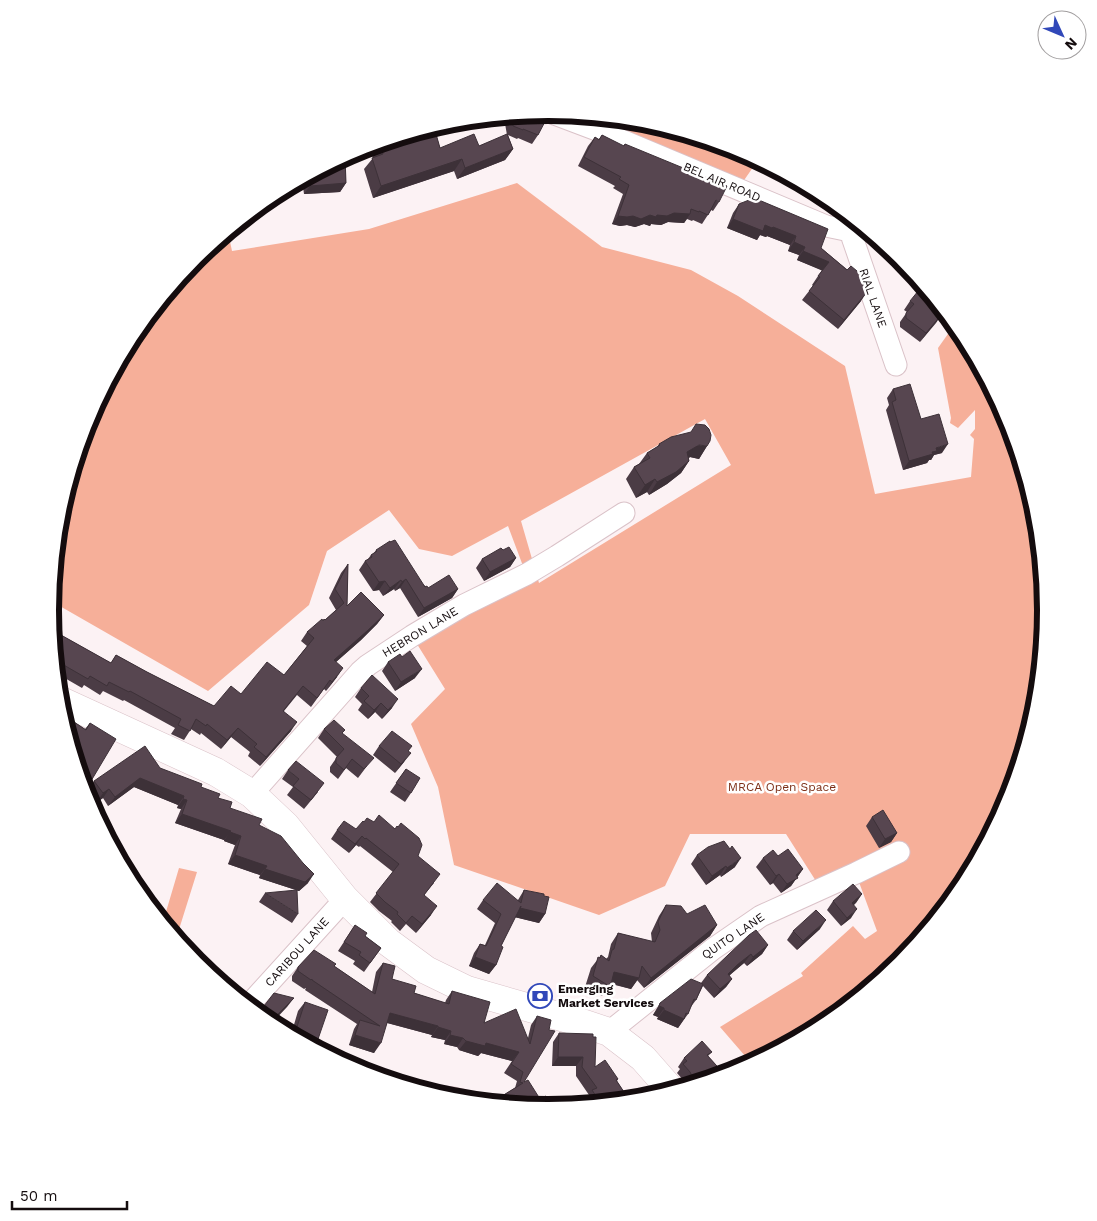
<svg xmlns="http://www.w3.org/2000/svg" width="1097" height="1221" font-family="'Work Sans',sans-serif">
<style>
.green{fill:#f6af99;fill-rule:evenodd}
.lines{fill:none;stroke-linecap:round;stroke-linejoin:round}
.minor-casing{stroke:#dac2c8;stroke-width:23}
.major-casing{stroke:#dac2c8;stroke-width:29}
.minor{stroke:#fff;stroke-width:21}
.major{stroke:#fff;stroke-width:28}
.wall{fill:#4b3c45}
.shaded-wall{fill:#3d3138}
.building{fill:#574650;stroke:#3d3138}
.labels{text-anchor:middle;stroke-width:5;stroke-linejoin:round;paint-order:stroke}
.street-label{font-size:12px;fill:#140c0e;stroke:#fff}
.park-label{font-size:12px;fill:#7c2f17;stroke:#fff}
.poi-label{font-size:12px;font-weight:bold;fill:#140c0e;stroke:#fff;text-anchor:start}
.rim{fill:none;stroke:#140c0e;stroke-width:6}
</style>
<rect width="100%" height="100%" fill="#fcf2f4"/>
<path class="green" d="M590 116 646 122 740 150 758 160 738 189Z
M517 183 602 247 691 270 738 296 845 366 875 494 971 477 974 439 970 435 975 429V410L958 428 950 423 951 418 938 348 955 324 963 334 1009 420 1037 514 1047 611 1037 708 1009 802 963 888 901 963 825 1025 752 1064 720 1027 803 976 801 973 853 926 865 939 877 931 856 874 821 889 786 834H690L665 886 599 915 454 865 438 787 411 724 445 689 412 636 526 574 508 526 452 556 419 549 389 510 327 551 309 605 208 691 51 601 60 513 88 419 134 333 196 258 228 232 232 251 369 229ZM705 419 731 465 539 583 521 521Z
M179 868 197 872 176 939 163 922Z"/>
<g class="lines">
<defs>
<path id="minor" d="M549 112 602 132
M590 116 602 132 826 226 850 231 860 224
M850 231 896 365
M252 794 360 672 368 665 412 636 464 605 527 574 557 556 624 513
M248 1006 345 899
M609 1032 713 949 761 916 856 873 899 852
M445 1097 453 1098 461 1100"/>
<path id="major" d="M59 700 216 772 252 794 286 826 345 899 388 942 426 970 467 990 579 1022 609 1032 643 1058 672 1091"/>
</defs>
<use href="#minor" class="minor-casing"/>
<use href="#major" class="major-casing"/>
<use href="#minor" class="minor"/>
<use href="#major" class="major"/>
</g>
<path class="wall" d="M548 112 538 135 532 144 518 138 517 139 508 135 513 149 505 160 457 179 454 171 373 198 364 169 373 158 369 146 434 127 440 148 479 146 507 135 504 118V116Z
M602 135 623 146 625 144 719 202 713 211 711 210 702 224 693 220 692 221 687 219 684 223 668 222 661 225 651 224 650 226 644 224 635 227 627 225 620 226 612 224 623 194 613 188 615 186 578 166 588 146 595 137 599 139Z
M345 157 346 183 340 192 304 194 302 180Z
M782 173 826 196 828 198 826 197 825 198 808 191 809 190 800 186 801 184 781 175Z
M739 204 821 248 860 280 861 301 838 329 802 300 813 286 812 285 822 270 797 260 799 255 788 251 790 245 767 236 766 237 760 235 757 240 727 228 733 213Z
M910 301 939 312 942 314 920 342 900 327V322L907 312 904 310Z
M893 389 921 419 942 453 934 455 931 460H929L927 463 903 470 886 410 889 405 887 398Z
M659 444 707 446 699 459 690 457 689 458V461L681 473 667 484 649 495 647 492 636 498 626 479 634 467 639 464 647 453 657 447Z
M376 550 428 588 458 589 452 598 418 617 400 588 395 591 394 589 383 596 379 590 373 591 359 570 365 561 368 559 371 555 374 553Z
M503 550 516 558 510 567 484 581 476 568 482 559Z
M348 564 347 606 384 615 377 624 361 640 336 662 337 677 326 691 324 689 311 707 297 695 284 711 291 731 260 766 248 756 250 752 231 737 221 749 201 733 200 735 191 729 184 740 171 734 175 728 124 700 123 701 103 691 100 695 84 685 82 688 56 673 52 630 111 663 116 655 147 672 214 706 284 675 307 646 301 641 307 632 323 621 325 620 336 610 329 598 341 573Z
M402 657 415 678 395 691 382 671 388 662Z
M361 688 392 708 382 719 375 712 368 719 358 710 362 704 355 697Z
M62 714 85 729 90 723 91 781 85 790Z
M324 729 345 730 342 733 367 766 358 778 346 768 338 779 330 772V767L337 757 318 738Z
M379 746 408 752 404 762 395 773 373 755Z
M160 768 201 787 218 798 230 808 259 825 308 883 299 891 259 878 260 875 228 864 235 845 224 841V840L175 823 181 809 177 808 178 805 134 787 108 806 103 798 97 802 88 790 94 781Z
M406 769 411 793 405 802 390 792Z
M288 770 318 792 304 809 287 795 293 787 282 779Z
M872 817 897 833 891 842 879 848 866 826Z
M356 829 418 856 434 883 424 895 431 915 416 933 406 924 400 931 391 922 392 921 379 911 370 902 393 872 360 846 359 847 356 845 349 853 331 839 337 830Z
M697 855 735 867 721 877 720 875 706 885 691 864Z
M778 856 803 869 791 886 781 893 773 883 770 885 756 867 763 858Z
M524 890 544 896 545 914 539 923 515 917 501 946 496 965 489 974 469 966 474 953 480 944 485 945 495 923 477 909 483 900H518Z
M265 893 298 914 292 923 259 902Z
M862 894 854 905 851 918 841 926 827 910 833 901Z
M666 905 687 914 717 925 710 936 644 988 637 980 631 989 611 984 602 996 585 987 591 968 601 955 606 959 608 957 611 944 618 933 652 942 651 933 659 916Z
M355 925 365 936 381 948 364 972 353 964 355 961 338 951Z
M820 929 797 950 787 940 793 931Z
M768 945 762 954 747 966 744 963 731 974 729 976 732 979 726 987 714 998 703 986 696 1000 690 1008 688 1014 678 1028 657 1019 658 1017 653 1015 660 1003 701 983 707 975Z
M383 963 392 979 414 993 445 1003 446 1000 452 991 484 1023 528 1038 531 1025 537 1016 524 1082 540 1099 548 1109 496 1104 502 1096 515 1088 517 1081 504 1073 512 1061 481 1053 478 1056 459 1050 457 1047 444 1044 445 1040 431 1037 432 1035 387 1023 374 1053 349 1045 354 1029 357 1024 305 990 306 988 304 989 292 981V976L298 967 334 966 372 992 376 972Z
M305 1002 313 1047 291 1035 298 1011Z
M559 1033 595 1067 618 1079 617 1081 630 1101 589 1105 585 1099 589 1095 576 1076V1066H552L553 1042Z
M712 1052 708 1056 725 1075 686 1087 684 1081 677 1073 680 1069 678 1067 684 1058Z"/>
<path class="shaded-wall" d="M513 149 505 160 457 179 465 168Z
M462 159 454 171 373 198 381 186Z
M346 183 340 192 304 194 310 186Z
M674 213 690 214 684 223 668 222 661 225 651 224 650 226 644 224 635 227 627 225 620 226 612 224 618 216 657 215Z
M733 219 773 227 796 236 790 245 767 236 766 237 760 235 757 240 727 228Z
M794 242 805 247 799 255 788 251Z
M803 251 829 262 823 271 797 260Z
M867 292 861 301 838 329 844 320Z
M942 314 936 323 920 342 926 333Z
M948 444 942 453 934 455 931 460H929L927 463 903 470 909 461 936 448Z
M699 445 707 446 699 459 690 457 679 464 687 452Z
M689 461 681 473 667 484 649 495 657 482Z
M655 479 647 492 636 498 645 485Z
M516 558 510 567 484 581 490 572Z
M406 579 400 588 395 591 402 582Z
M401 580 394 589 383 596 390 588Z
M385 581 379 590 373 591 379 582Z
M458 589 452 598 418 617 424 608Z
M384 615 377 624 361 640 328 669 334 660Z
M343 668 337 677 326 691 332 682Z
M422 669 415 678 395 691 401 682Z
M398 699 392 708 382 719 388 710Z
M381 703 375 712 368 719 374 710Z
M297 722 291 731 260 766 266 757Z
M238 728 231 737 221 749 227 740Z
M411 753 404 762 395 773 401 764Z
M140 778 184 796 178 805 134 787 108 806 115 797Z
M109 789 103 798 97 802 103 793Z
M183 799 187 800 181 809 177 808Z
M182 814 231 831 224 840 175 823Z
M230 832 241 836 235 845 224 841Z
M897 833 891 842 879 848 885 839Z
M362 836 356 845 349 853 355 844Z
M235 855 267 866 260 875 228 864Z
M741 858 735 867 721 877 727 868Z
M726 866 720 875 706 885 712 876Z
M265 869 314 874 308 883 299 891 259 878Z
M803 869 791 886 781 893 787 884 796 875Z
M779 874 773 883 770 885 776 876Z
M862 894 856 903 846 911 852 903Z
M437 906 431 915 416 933 422 924Z
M520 908 545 914 539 923 514 917Z
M857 909 851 918 841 926 847 918Z
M826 920 820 929 797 950 803 941Z
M717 925 710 936 644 988 651 978Z
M768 945 762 954 747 966 753 957Z
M751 954 744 963 731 974 722 983 728 974 737 965Z
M475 957 496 965 489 974 469 966Z
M614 972 639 978 631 989 606 982Z
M732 979 726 987 714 998 720 989Z
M294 998 287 1007 271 1024 265 1019Z
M659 1006 664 1008 658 1017 653 1015Z
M664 1010 684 1019 678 1028 657 1019Z
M390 1013 438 1026 432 1035 384 1022Z
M438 1027 451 1031 445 1040 431 1037Z
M355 1035 381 1043 374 1053 349 1045Z
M450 1035 463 1038 457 1047 444 1044Z
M294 1036 317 1042 313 1047 294 1037Z
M466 1041 486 1043 519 1052 512 1061 481 1053 478 1056 459 1050Z
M558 1057H583L576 1066H552Z"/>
<path class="building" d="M548 112 549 114 538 135 523 129V130L513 126 511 116Z
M434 127 440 148 474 134 479 146 507 134 513 149 465 168 462 159 381 186 372 158 383 154 380 143Z
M602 135 624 146 625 144 727 186 719 202 716 200 708 215 699 211V212L691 209 690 214 674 213 667 216 657 215 656 217 650 215 641 219 633 216 627 217 618 216 629 185 619 179 621 177 584 157 595 137 599 140Z
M345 157 346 183 310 186 309 176Z
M754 198 828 229 821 248 847 270 851 266 857 271 861 276 862 277 860 280 864 284 867 292 844 320 809 291 820 277 818 276 829 262 803 251 805 247 794 242 796 236 773 227 772 228 765 225 763 231 733 219 739 204Z
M923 285 942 308 938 312 942 314 926 333 906 318V313L914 304 910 301Z
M910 384 921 419 939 414 948 444 936 448 937 451 932 452 933 454 909 461 892 402 896 400 893 389Z
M696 424 705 425 709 429 711 435 710 441 707 446 699 445 687 452 689 461 676 472 657 482 655 479 645 485 634 467 650 458 647 453 660 445 659 444 671 437 691 432Z
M395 540 425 587 427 586 428 588 449 575 458 589 424 608 406 579 402 582 401 580 390 588 385 581 379 582 365 561 372 557 371 555 377 551 376 550 390 541V542Z
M509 547 516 558 490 572 482 559 501 548 503 550Z
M348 564 347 606 361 592 384 615 367 631 334 660 343 668 332 682 330 680 317 698 303 686 283 711 297 722 266 757 254 747 257 744 238 728 227 740 207 724 206 726 196 719 190 731 178 725 181 719 130 691 129 692 109 682 107 686 90 676 88 679 55 660 52 630 111 663 116 655 147 672 214 706 231 686 241 694 267 662 284 675 314 638 307 632 322 619 323 621 324 619 325 620 344 603 335 589Z
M410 651 422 669 401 682 388 662 400 654 402 657Z
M372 675 398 699 388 710 381 703 374 710 364 701 369 696 361 688Z
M62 714 86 730 90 723 116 739 91 781 80 775Z
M334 720 345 730 342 733 374 758 364 769 352 759 344 770 336 763V758L344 749 324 729Z
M392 731 412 746 408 751 411 753 401 764 379 746Z
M145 746 160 768 202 784 201 787 220 794 218 798 232 802 230 808 262 819 259 825 281 836 303 863 314 874 305 882 265 869 267 866 235 855 241 836 230 832 231 831 182 814 187 800 183 799 184 796 140 778 115 797 109 789 103 793 94 781Z
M296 761 324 783 311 800 293 786 299 779 288 770Z
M406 769 420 778 411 793 396 783Z
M883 810 897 833 885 839 872 817Z
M379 815 395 829 397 826 398 827 401 823 419 838 422 845 418 856 440 874 424 895 437 906 422 924 412 916 406 923 397 914 398 912 385 902 376 893 399 864 366 838 365 839 362 836 355 844 337 830 344 821 356 829 363 821 364 822 367 818 374 822Z
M724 841 730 849 732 846 741 858 727 868 726 866 712 876 697 855 708 847Z
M788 849 803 869 796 875 798 878 787 884 779 874 776 876 763 858 773 850 778 856Z
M497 883 521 903 524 890 544 894V896L549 897 545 914 520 908 521 906 501 946 503 947 496 965 475 957 480 944 486 946 501 914 483 900Z
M853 884 862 894 852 903 857 909 847 918 833 901Z
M297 890 298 914 265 893Z
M666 905 681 906 687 914 705 905 717 925 651 978 642 966 639 978 614 972 611 984 610 983 609 986 593 976 598 957 600 958 601 955 609 961 612 950 614 949 618 933 655 942 660 930 658 922Z
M816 910 826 920 803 941 793 931Z
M355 925 367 933 365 936 381 948 370 963 359 955 361 952 344 942Z
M756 930 768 945 753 957 751 954 737 965 728 974 732 979 720 989 707 975 749 935Z
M314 950 336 964 334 966 375 994 383 963 395 966 392 979 416 986 414 993 449 1004 452 991 490 1002 484 1023 516 1009 530 1044 537 1016 551 1020 549 1030 555 1031 524 1082 528 1080 540 1099 546 1096 552 1109H548L508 1105 502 1096 523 1083 520 1082 523 1072 511 1064 519 1052 486 1043 485 1046 466 1041 463 1038 450 1035 451 1031 438 1027V1026L390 1013 381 1043 355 1035 360 1020 380 1026 312 980V979L311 980 298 971V967Z
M691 979 703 984 696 1000 694 999 688 1014 686 1013 684 1019 664 1010V1008L659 1006 660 1003Z
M274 993 294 998 272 1020 265 1019 256 1012 264 1006Z
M305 1002 328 1010 317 1042 294 1036Z
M559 1033 593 1034V1037H596L595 1067 605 1060 618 1079 616 1080 630 1101 606 1103V1102L601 1104 592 1090 597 1088 582 1067 583 1057H558Z
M702 1041 712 1052 707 1055 725 1075 697 1084 694 1080 690 1072 683 1064 687 1061 684 1058Z
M650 1092 654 1097 645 1099 637 1100Z"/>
<defs>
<symbol id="bank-ring" viewBox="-11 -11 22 22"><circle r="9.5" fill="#fff" stroke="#3148b9" stroke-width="1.5"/><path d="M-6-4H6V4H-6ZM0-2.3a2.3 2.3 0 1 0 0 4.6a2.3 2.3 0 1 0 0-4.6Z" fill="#3148b9"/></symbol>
</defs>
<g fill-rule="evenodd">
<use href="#bank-ring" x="526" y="982" width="28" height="28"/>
</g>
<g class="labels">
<g class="street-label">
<text transform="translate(722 182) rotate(23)" y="4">BEL AIR ROAD</text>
<text transform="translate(873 298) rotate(71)" y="4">RIAL LANE</text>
<text transform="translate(420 632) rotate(-31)" y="4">HEBRON LANE</text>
<text transform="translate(733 936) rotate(-34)" y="4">QUITO LANE</text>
<text transform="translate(297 952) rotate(-48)" y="4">CARIBOU LANE</text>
</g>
<g class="park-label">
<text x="782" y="791">MRCA Open Space</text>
</g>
<g class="poi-label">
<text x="558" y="993">Emerging<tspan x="558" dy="14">Market Services</tspan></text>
</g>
</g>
<path d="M0 0H1097V1221H0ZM59 610a489 489 0 1 1 978 0a489 489 0 1 1-978 0Z" fill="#fff" fill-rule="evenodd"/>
<path class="rim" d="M59 610a489 489 0 1 1 978 0a489 489 0 1 1-978 0Z"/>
<g transform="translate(1062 35) rotate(134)"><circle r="24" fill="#ffffff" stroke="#a19e9f"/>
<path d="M0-4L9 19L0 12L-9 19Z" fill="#3148b9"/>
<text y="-8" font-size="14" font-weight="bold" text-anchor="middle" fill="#140c0e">N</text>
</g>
<path d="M12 1201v8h115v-8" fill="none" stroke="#140c0e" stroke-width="2.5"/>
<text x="20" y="1201" font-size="15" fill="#140c0e" stroke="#ffffff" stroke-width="4" paint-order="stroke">50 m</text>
</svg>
